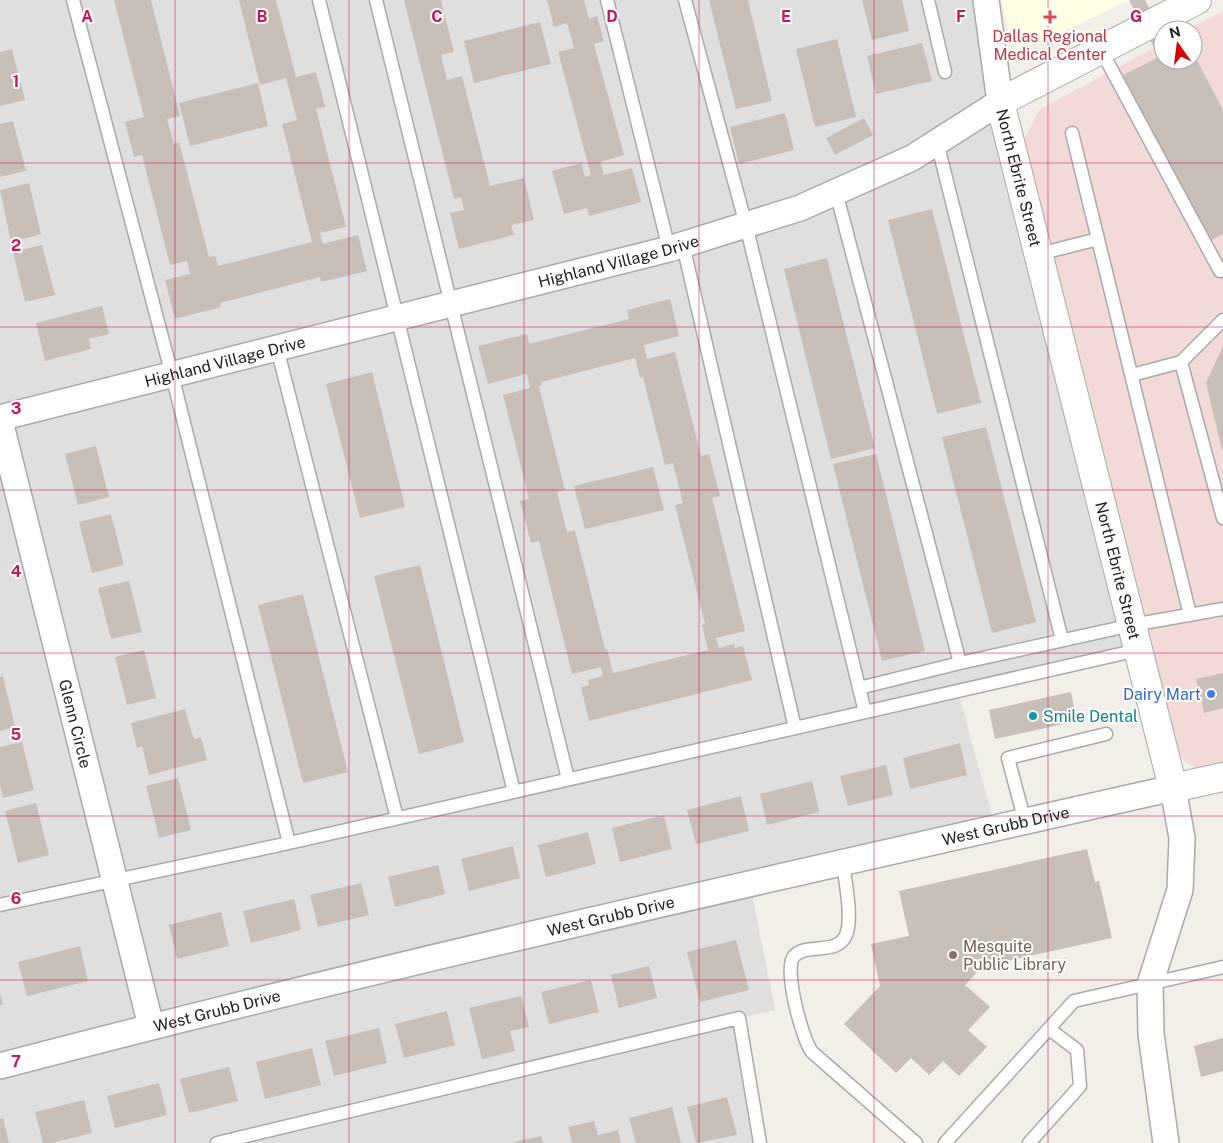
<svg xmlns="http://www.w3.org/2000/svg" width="1223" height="1143" font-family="'Public Sans',sans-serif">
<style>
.residential{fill:#e0dfdf}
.commercial{fill:#f2dad9}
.education{fill:#ffffe5}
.building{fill:#c7bfb8;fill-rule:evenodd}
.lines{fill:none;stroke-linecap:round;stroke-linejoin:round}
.service-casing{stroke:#a9a9a9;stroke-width:15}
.minor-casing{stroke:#a9a9a9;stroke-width:28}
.tertiary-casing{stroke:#a9a9a9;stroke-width:30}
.service{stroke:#fff;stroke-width:12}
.minor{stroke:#fff;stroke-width:25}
.tertiary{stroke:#fff;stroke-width:28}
.grid{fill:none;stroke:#c2185b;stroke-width:1;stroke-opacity:0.55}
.health-dot{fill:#e0444e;stroke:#fff;stroke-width:2}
.shop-dot{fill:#3f7fe0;stroke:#fff;stroke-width:2}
.culture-dot{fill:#0f9aa8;stroke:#fff;stroke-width:2}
.education-dot{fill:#8d6e63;stroke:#fff;stroke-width:2}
.labels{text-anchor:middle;stroke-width:4;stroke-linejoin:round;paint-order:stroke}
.health-label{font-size:16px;fill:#be3a42;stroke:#fff}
.street-label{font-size:16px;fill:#222;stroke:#fff}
.shop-label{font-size:16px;fill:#366cbe;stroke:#fff;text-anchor:end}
.culture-label{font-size:16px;fill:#0d838f;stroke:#fff;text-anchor:start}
.education-label{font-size:16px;fill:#785e54;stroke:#fff;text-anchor:start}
.grid-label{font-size:16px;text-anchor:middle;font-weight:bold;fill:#c2185b;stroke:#fff;stroke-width:4;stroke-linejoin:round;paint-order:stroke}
</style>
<rect width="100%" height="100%" fill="#f2efe9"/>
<path class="residential" d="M0 0H986L1138 650 958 691 992 816 747 870 775 1010 739 1018 760 1143H0Z"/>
<path class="commercial" d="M1223 11V762L1198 768 1186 763 1175 746 1022 144 1039 110 1163 43V60H1193V30H1187Z"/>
<path class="education" d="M1002 0H1130L1034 45 1016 49 1009 34Z"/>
<path class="building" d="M114 0H151L180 116 167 119 174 144 179 142 209 257 215 256 218 266 312 242 282 124 297 120 286 78 260 85 239 0H276L296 77 316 72 325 107 316 109 346 227 320 233 323 244 358 235 367 271 321 282 320 277 220 303 221 307 175 319 165 280 190 274 187 261 170 265 142 155 134 157 125 122 144 117Z
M404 0H441L454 52 441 55 447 80 462 76 490 186 524 178 534 220 511 225 514 235 459 249 450 213 464 210 461 197 454 199Z
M547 0H584L589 19 597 16 604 41 594 44 624 155 600 162 604 175 632 168 641 202 589 216 587 208 564 214 552 171 581 163 585 177 591 175 558 52 574 48 567 23 554 27Z
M709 0H748L772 101 736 109Z
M862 0H902L909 31 872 40Z
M1129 0H1145L1163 36V60H1193V53L1223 110V234L1209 241 1123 75 1159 57Z
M540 22 551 64 474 83 464 41Z
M837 39 856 117 815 127 796 49Z
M922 43 932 81 876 94 867 56Z
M12 49 25 100 0 106V52Z
M258 83 268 126 190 146 179 103Z
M785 113 794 150 739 164 730 127Z
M864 118 873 135 835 155 826 138Z
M13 121 26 171 0 177V124Z
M29 183 41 234 11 242 0 190Z
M932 209 981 403 937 414 888 220Z
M42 245 55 295 25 302 13 252Z
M827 258 875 448 831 459 784 269Z
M670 299 679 336 644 345 647 359 675 352 701 456 709 454 720 496 712 498 745 631 716 638 719 648 734 644 735 648 743 646 752 680 589 721 581 687 589 685 588 680 603 676 601 667 572 674 539 541 531 543 520 501 529 499 503 395 530 388 527 374 488 384 478 346 527 334 529 344 629 319 627 310ZM635 358 640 378 643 377 665 465 673 463 683 503 675 505 705 624 702 625 708 650 613 673 607 649H605L575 530 567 532 557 492 565 490 539 386 542 385 541 382Z
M102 306 109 334 89 339 91 349 45 361 36 323Z
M1223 346V450H1222L1206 383Z
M372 372 405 507 360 518 326 384Z
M986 427 1036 622 992 633 942 437Z
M96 446 109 497 78 505 65 454Z
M876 454 925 651 882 661 833 464Z
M653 467 664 510 585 529 574 486Z
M111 514 124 565 92 573 79 522Z
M420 565 464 742 419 754 374 576Z
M129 581 142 632 111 639 98 588Z
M303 594 348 772 303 783 258 605Z
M144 650 156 698 127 705 115 657Z
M1223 673V708L1204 713 1196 679Z
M3 676 15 727 0 731V677Z
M1071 692 1077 721 995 739 989 710Z
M185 709 192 734 195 739 201 737 207 760 149 775 142 746 137 748 131 723Z
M22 742 34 790 3 798 0 785V747Z
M960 743 967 775 910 789 903 758Z
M886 765 893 795 848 806 840 776Z
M178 778 191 830 159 838 146 786Z
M812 781 819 812 767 825 760 794Z
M741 796 749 831 696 844 687 810Z
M36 803 49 855 18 863 5 811Z
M664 815 672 849 620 862 612 828Z
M588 832 596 864 546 877 538 845Z
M513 846 520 878 469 891 461 859Z
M1087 849 1095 882 1099 881 1112 938 983 966 965 985 990 1007 968 1030 987 1047 959 1076 943 1061 929 1075 911 1058 896 1073 844 1024 880 986 871 944 909 936 899 891Z
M438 865 445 894 395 907 388 877Z
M361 883 369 915 318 927 310 895Z
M294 899 301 930 251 943 243 911Z
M221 912 229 946 177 959 169 925Z
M736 940 749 990 700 1002 687 952Z
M80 946 88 981 27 996 18 962Z
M649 966 657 998 619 1008 611 975Z
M591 980 599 1012 549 1024 541 992Z
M0 993 3 1004 0 1005Z
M521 996 529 1027 510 1031 515 1051 482 1059 469 1008Z
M447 1011 455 1045 404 1058 395 1024Z
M379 1028 387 1063 334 1076 325 1041Z
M1223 1038V1071L1201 1077 1194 1046Z
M312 1048 321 1085 265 1099 256 1062Z
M229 1067 238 1101 189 1113 180 1079Z
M159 1083 167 1115 115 1128 107 1096Z
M727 1097 737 1135 696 1143 687 1107Z
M84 1100 92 1133 52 1143H43L35 1112Z
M672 1107 681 1143H636L629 1118Z
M3 1118 9 1143H0V1119Z
M594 1121 598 1135 618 1130 621 1143H572L568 1127Z
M541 1136 543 1143H514V1142Z"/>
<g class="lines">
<defs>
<path id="service" d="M73 0 172 375 289 843
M319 0 514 792
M376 0 568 779
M607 0 669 249
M685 0 746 225 865 712
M928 0 945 72
M1101 50 1220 271
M1072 133 1190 615
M937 142 1062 640
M836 192 960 663 859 688
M683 245 795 728
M1039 254 1098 239
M277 348 397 818
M1181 362 1223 518
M1132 375 1181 362 1223 320
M960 663 1132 625 1223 609
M1025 822 1008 758 1106 734
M843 862C845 882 853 918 846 935 837 956 808 942 794 956 783 968 802 1039 812 1052L916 1143
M0 905 289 843 1138 650
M217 1143 739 1018 760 1143
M945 1143 1074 1001 1223 967
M1029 1143 1080 1086 1077 1050 1049 1029"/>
<g id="minor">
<path id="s1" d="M0 418 669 249 800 208 912 158 1000 102 986 0"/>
<path id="s2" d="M0 421 151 1026"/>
<path id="s3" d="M0 1066C389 964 781 876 1173 788L1182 838 1180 890 1150 984 1151 1034 1166 1143"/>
</g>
<g id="tertiary">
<path id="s4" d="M1197 0 1000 102 1173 788 1223 777"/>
</g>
</defs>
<use href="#service" class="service-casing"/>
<use href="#minor" class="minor-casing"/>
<use href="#tertiary" class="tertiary-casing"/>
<use href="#service" class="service"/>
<use href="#minor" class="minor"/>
<use href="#tertiary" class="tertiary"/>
</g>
<path class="grid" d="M175 0V1143M349 0V1143M524 0V1143M699 0V1143M874 0V1143M1048 0V1143M0 163H1223M0 327H1223M0 490H1223M0 653H1223M0 816H1223M0 980H1223"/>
<path class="health-dot" d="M1047.5 9.5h5v5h5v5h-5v5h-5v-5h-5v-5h5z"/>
<circle class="shop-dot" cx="1211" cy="694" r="5"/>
<circle class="culture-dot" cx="1033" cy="716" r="5"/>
<circle class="education-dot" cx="953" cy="955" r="5"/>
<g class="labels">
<g class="health-label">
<text x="1050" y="42">Dallas Regional<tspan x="1050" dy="18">Medical Center</tspan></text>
</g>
<g class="street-label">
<text dy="6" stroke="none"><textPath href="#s4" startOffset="300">North Ebrite Street</textPath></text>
<text dy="6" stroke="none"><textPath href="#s1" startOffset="638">Highland Village Drive</textPath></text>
<text dy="6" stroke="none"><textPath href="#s1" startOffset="232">Highland Village Drive</textPath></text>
<text dy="6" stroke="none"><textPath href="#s4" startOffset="705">North Ebrite Street</textPath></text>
<text dy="6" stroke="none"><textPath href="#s2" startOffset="312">Glenn Circle</textPath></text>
<text dy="6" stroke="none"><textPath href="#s3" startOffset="1034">West Grubb Drive</textPath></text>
<text dy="6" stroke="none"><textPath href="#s3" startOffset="629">West Grubb Drive</textPath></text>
<text dy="6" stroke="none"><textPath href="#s3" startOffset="224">West Grubb Drive</textPath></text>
</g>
<g class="shop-label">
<text x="1201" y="700">Dairy Mart</text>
</g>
<g class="culture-label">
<text x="1043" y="722">Smile Dental</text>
</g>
<g class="education-label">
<text x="963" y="952">Mesquite<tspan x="963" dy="18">Public Library</tspan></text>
</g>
</g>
<g class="grid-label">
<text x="87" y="22">A</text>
<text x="262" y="22">B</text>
<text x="437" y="22">C</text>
<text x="612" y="22">D</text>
<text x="786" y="22">E</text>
<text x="961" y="22">F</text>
<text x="1136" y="22">G</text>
<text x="16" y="87">1</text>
<text x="16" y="251">2</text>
<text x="16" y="414">3</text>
<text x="16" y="577">4</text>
<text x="16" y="740">5</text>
<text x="16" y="904">6</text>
<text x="16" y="1067">7</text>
</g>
<g transform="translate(1178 45) rotate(346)"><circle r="24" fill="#ffffff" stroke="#a7a7a7"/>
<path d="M0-4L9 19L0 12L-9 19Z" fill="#d40000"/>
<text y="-8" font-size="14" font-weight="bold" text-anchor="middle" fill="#222222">N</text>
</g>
</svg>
